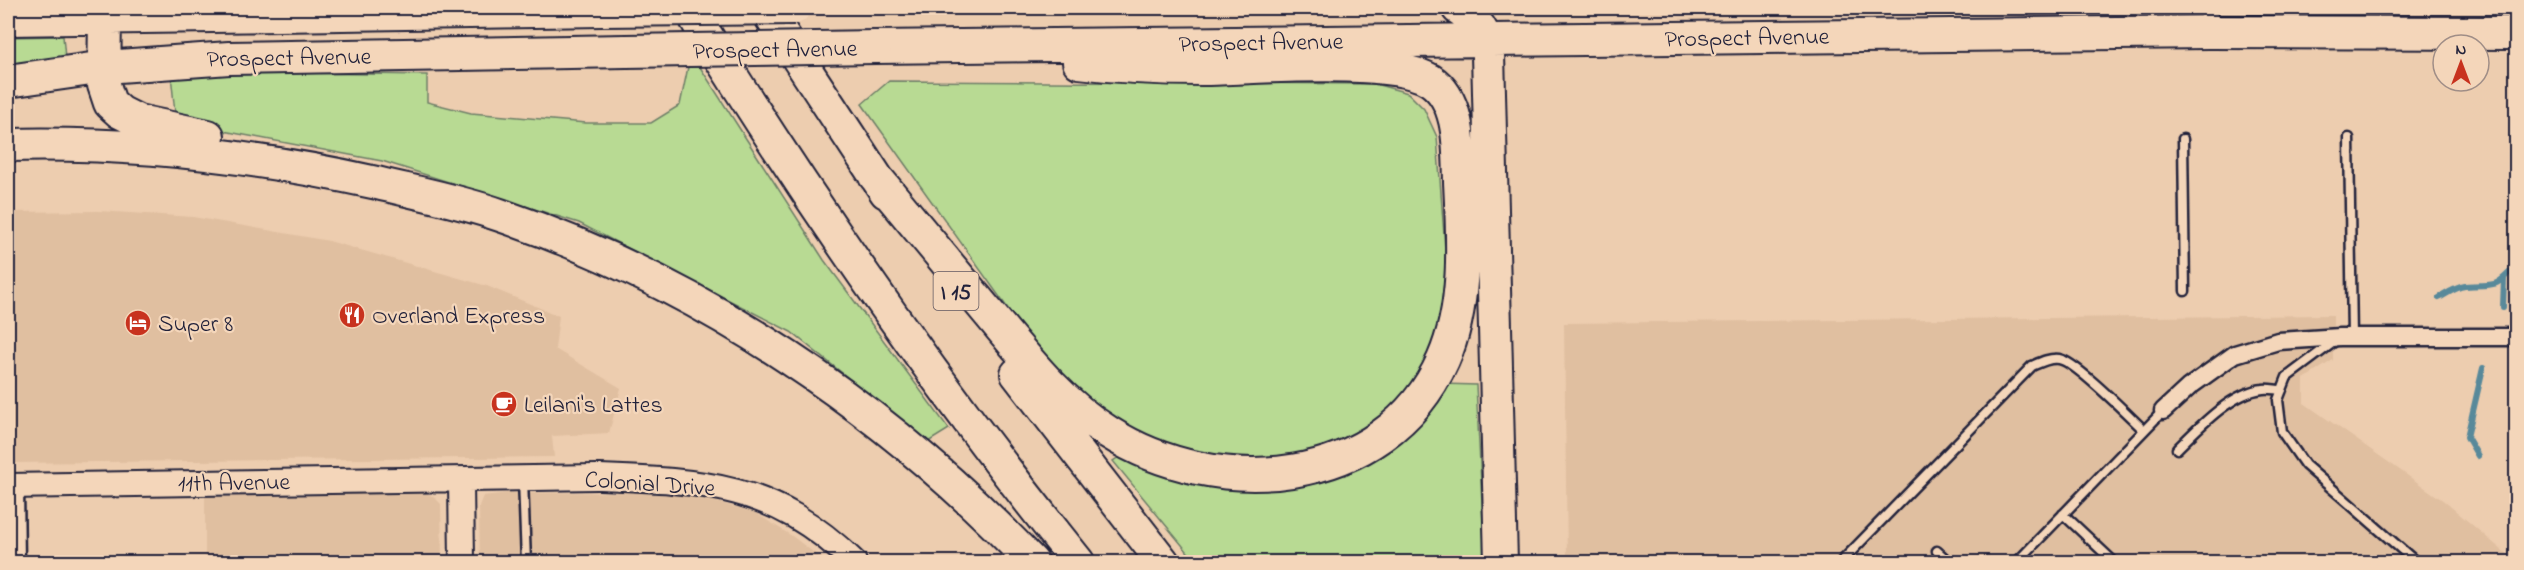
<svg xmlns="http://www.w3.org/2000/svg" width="2524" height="570" font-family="'Indie Flower',sans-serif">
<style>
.built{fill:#e0bfa0}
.green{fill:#b8da93;stroke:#6d7e67;stroke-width:1.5}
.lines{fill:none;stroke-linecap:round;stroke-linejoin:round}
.stream{stroke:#59899a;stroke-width:6}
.lane-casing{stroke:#22223b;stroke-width:13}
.street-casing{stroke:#22223b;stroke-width:21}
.secondary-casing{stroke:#22223b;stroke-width:28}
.highway-casing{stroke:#22223b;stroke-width:36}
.lane{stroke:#f4d6ba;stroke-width:8}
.street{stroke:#f4d6ba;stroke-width:16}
.secondary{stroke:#f4d6ba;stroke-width:24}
.highway{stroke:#f4d6ba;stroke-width:32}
.highway-bridge-casing{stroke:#22223b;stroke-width:36;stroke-linecap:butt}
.highway-bridge{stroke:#f4d6ba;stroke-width:32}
.labels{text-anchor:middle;stroke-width:4.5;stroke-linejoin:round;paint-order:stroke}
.shield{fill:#f4d6ba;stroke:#615861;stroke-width:1.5}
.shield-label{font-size:22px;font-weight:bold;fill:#22223b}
.street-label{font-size:24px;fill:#22223b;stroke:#f4d6ba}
.poi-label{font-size:24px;fill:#22223b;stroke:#f4d6ba;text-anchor:start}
</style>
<rect width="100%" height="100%" fill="#edcdaf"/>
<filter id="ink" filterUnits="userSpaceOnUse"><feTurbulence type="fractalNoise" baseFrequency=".0167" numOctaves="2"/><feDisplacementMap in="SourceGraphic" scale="12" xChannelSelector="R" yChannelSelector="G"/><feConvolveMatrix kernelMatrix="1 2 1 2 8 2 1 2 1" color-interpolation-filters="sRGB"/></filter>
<g filter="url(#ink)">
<path class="built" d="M99 211 193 217 329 241 487 286 559 316 555 349 621 388 609 433 552 436 554 457 8 463V212Z
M2333 315V360L2304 379V403L2444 501 2516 562H1567L1564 323Z
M654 492 705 499 754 512 792 536 826 562H480L479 506 483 496 508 493Z
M425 493 433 496 441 504 442 562H205V494Z"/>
<path class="green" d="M63 36 65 58 8 69V37Z
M688 67H700L824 260 949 429 928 442 791 332 579 223 382 161 176 122 171 75 302 73 427 75V102L471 113 586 123H651L680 105Z
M889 81 1375 84 1408 93 1424 109 1437 137 1446 264 1440 318 1432 353 1401 398 1364 436 1274 462 1205 454 1139 435 1063 381 1014 317 862 104Z
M1442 384 1476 385 1485 562H1196L1113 461 1122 455 1271 486Z"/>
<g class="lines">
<path class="stream" d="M2439 298C2446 294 2456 287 2465 286 2496 283 2492 291 2516 266
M2503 307 2504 279
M2478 456 2467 437 2483 368"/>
<defs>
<path id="lane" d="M2349 138 2352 337
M2183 139 2185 291
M2335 341 2287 377 2278 400 2282 432 2305 465 2416 562
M2177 449C2198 428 2232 392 2263 389 2269 388 2276 390 2282 390
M523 479 526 562
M2063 514 2114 562
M1937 551 1949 562
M1841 562 2032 366C2041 362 2049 358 2059 359 2075 361 2129 416 2144 430
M2017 562 2163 411"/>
<path id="street" d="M2209 8V32
M2163 411 2189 387 2235 354 2278 341 2340 337H2516
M15 486 16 562"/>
<path id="secondary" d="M461 481 462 562
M8 486 597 477C703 481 773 483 854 562"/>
<path id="highway" d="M103 8 105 17 104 85 110 103 120 112 138 121 208 136
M689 8C808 200 936 386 1078 562
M765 8 886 192
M1458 8C1477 20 1486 32 1488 54L1501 562
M8 19 602 10
M875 47 2209 32 2516 33
M8 81 105 67 229 58 626 51
M8 145C132 142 256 156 377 183 418 193 460 201 500 215 702 284 886 408 1032 562
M875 176C912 221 949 265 986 310 1023 354 1058 401 1108 432 1216 501 1385 490 1443 360 1467 306 1463 241 1460 182 1459 150 1461 100 1430 80 1392 56 1253 68 1203 69 1162 69 1120 67 1079 62
M1017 374 1163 562"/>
</defs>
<use href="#lane" class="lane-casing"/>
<use href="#street" class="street-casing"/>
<use href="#secondary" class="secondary-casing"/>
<use href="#highway" class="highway-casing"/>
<use href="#lane" class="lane"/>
<use href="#street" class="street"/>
<use href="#secondary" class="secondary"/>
<use href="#highway" class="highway"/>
<defs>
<path id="highway-bridge" d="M602 10 794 8
M626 51 875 47"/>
</defs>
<use href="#highway-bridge" class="highway-bridge-casing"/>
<use href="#highway-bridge" class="highway-bridge"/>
</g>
</g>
<defs>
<symbol id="restaurant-disc" viewBox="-11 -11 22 22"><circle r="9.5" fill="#c8321e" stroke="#f4d6ba"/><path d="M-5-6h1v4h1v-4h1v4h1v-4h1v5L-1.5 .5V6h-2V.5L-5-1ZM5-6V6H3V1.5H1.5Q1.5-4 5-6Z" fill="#fff"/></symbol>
<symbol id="hotel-disc" viewBox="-11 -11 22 22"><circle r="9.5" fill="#c8321e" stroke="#f4d6ba"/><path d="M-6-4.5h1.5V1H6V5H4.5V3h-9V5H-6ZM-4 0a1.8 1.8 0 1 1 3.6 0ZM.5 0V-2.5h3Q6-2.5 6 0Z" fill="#fff"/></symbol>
<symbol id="cafe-disc" viewBox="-11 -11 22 22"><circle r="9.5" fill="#c8321e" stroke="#f4d6ba"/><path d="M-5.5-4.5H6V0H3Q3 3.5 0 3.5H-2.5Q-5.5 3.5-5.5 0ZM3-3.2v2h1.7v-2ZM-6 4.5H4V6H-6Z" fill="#fff"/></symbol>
</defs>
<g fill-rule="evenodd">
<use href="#restaurant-disc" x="337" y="300" width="30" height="30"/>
<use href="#hotel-disc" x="123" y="308" width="30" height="30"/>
<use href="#cafe-disc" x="489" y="389" width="30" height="30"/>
</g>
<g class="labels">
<rect class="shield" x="933.5" y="272" width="45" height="38" rx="4.5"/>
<g class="shield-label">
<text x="956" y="299">I 15</text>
</g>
<g class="street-label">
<text transform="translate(1747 37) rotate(-1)" y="8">Prospect Avenue</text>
<text transform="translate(1261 42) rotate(-1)" y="8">Prospect Avenue</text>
<text transform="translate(775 49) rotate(-1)" y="8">Prospect Avenue</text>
<text transform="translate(289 57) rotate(-1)" y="8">Prospect Avenue</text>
<text transform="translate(234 482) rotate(-1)" y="8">11th Avenue</text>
<text transform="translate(650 483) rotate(4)" y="8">Colonial Drive</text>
</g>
<g class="poi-label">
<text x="372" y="323">Overland Express</text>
<text x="158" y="331">Super 8</text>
<text x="524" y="412">Leilani's Lattes</text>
</g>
</g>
<rect width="2524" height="570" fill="none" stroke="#f4d6ba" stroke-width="30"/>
<rect x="15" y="15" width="2494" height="540" fill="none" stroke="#22223b" stroke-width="2" filter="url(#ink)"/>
<g transform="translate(2461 63)"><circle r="28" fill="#f4d6ba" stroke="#a08e87" stroke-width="1.5"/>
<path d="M0-4.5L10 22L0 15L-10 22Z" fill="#c8321e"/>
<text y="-9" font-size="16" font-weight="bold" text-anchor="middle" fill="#22223b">N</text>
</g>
</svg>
